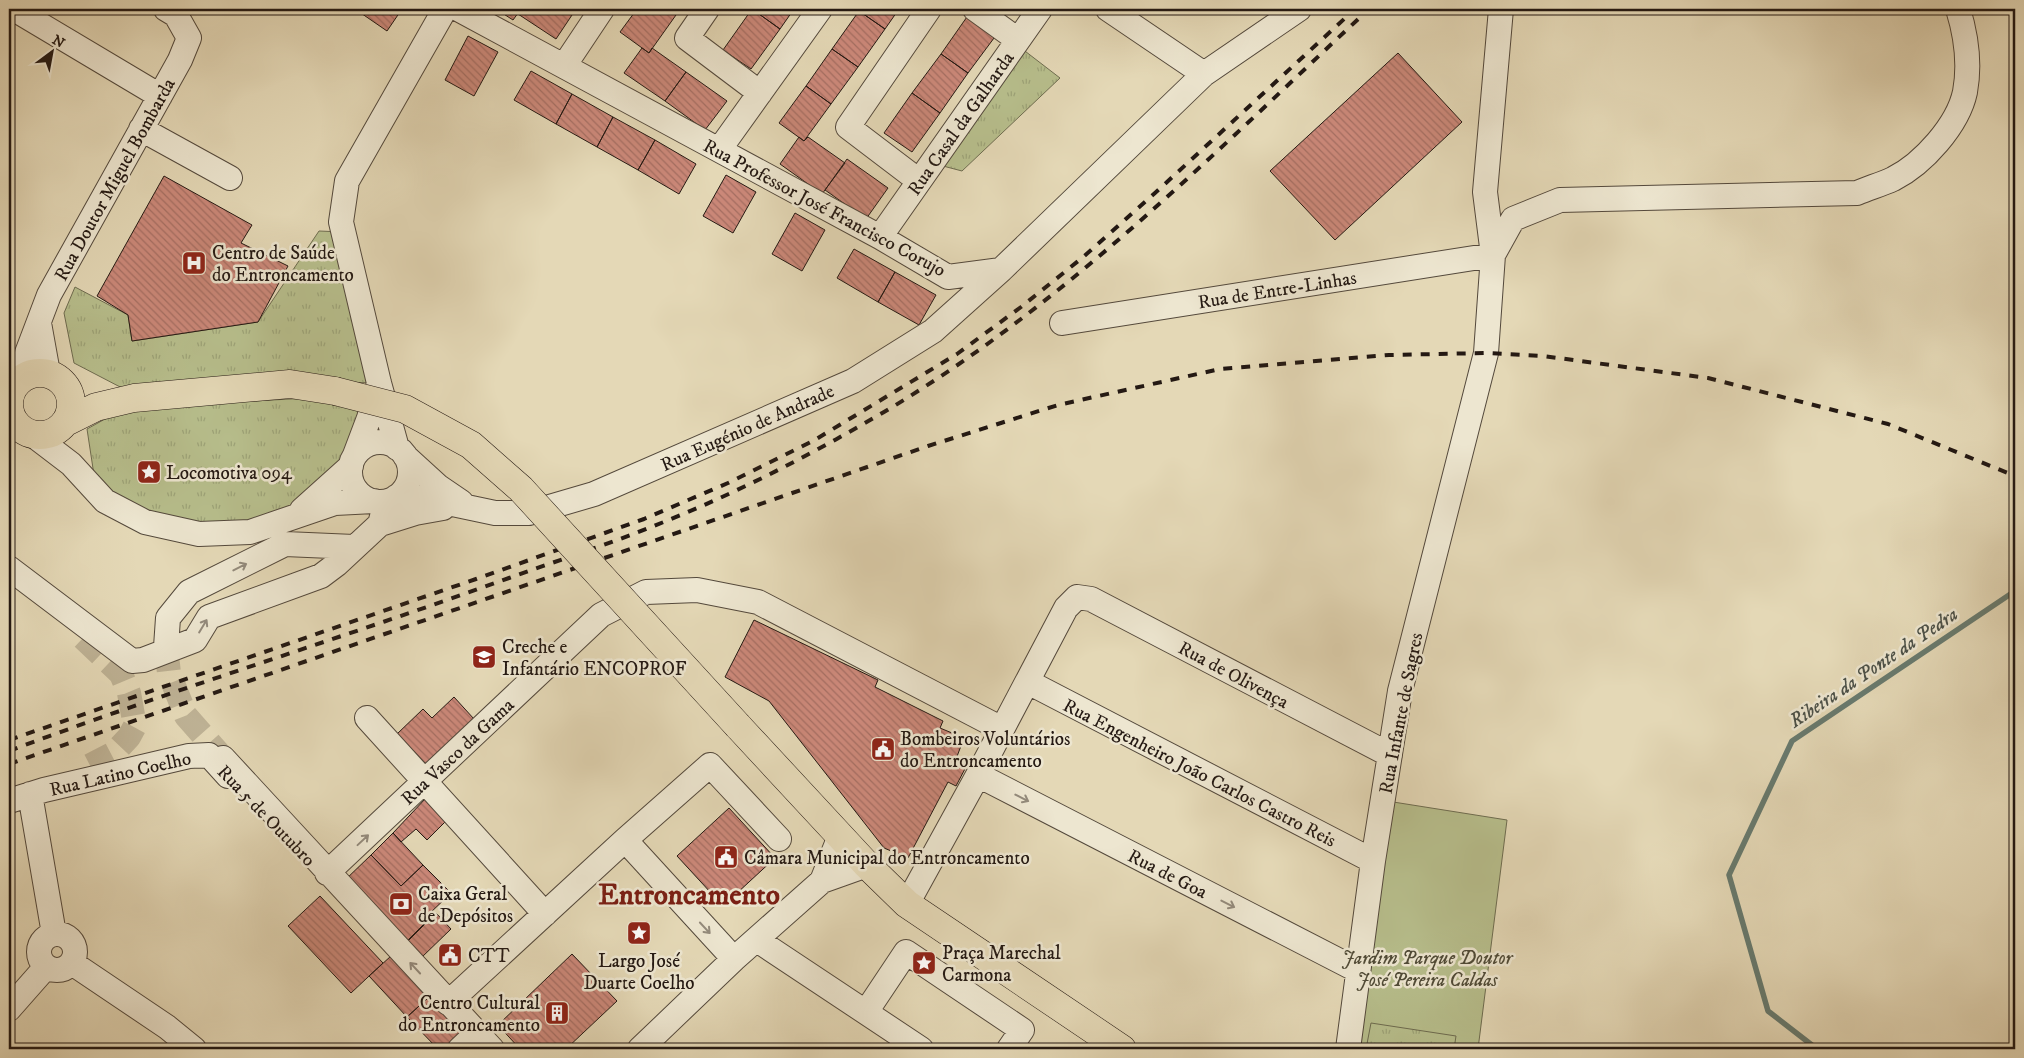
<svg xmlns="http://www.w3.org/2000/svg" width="2024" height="1058" font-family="'IM FELL DW Pica',serif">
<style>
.green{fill:#b7be8c;stroke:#6e6c50}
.park{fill:url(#park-tufts);stroke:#6e6c50}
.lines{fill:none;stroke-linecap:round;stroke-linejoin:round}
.stream{stroke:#687a6e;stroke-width:5.5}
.building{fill:url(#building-back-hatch);stroke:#241913}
.minor-tunnel{stroke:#beb295;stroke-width:24;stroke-dasharray:24 12;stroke-linecap:butt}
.minor-casing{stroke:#54493c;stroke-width:26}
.major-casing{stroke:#241913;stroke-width:29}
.minor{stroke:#ede6d0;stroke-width:24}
.major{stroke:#e4d8b6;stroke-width:28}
.rail{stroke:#241913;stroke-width:4;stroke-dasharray:9 9;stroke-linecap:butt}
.major-bridge-casing{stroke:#241913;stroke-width:29;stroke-linecap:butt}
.major-bridge{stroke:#e4d8b6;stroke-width:28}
.oneway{stroke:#938a7b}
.labels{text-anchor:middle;stroke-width:5;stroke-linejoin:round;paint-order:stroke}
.street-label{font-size:19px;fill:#241913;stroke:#ede6d0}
.poi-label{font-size:19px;fill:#241913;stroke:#ede6d0;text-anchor:start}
.park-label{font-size:19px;font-style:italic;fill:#504b37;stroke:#ede6d0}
.water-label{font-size:20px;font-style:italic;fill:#4c5148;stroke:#ede6d0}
.town-label{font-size:29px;font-weight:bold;fill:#7a1f14;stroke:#ede6d0}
</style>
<defs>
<pattern id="park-tufts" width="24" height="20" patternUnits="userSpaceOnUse" patternTransform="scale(1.25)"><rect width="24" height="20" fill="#b7be8c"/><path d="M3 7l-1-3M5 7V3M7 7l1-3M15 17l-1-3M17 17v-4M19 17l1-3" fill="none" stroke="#9da378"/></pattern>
<pattern id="building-back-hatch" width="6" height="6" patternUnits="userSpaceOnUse" patternTransform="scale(1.25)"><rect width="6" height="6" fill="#cb8879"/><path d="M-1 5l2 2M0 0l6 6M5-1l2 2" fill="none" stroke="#a56e62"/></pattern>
</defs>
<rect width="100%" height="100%" fill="#e4d8b6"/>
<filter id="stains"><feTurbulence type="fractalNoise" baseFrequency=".004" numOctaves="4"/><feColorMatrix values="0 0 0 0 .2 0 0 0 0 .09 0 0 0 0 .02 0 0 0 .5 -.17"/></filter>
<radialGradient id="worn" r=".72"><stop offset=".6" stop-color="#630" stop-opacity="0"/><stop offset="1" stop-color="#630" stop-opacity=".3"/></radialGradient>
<path class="green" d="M1387 801 1507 820 1478 1049H1354Z"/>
<path class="park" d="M1021 48 1060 78 962 171 943 166Z
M319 231 343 232 379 383 213 379 124 389 74 363 64 313 75 287 128 315 132 341 258 322Z
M309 398 364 409 356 432 342 459 289 510 232 526 168 520 112 497 94 475 87 429 125 408Z
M1371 1023 1456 1036 1454 1049H1366Z"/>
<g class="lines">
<path class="stream" d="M1817 1049 1768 1011 1729 875 1792 741 2015 591"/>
</g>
<path class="building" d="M355 9H402L387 31Z
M496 9H521L513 20Z
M521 9H576L556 39 518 14Z
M637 9H667L676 15 649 53 620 32Z
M667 9H680L676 15Z
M752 9 780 29 751 69 723 50Z
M752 9H794L780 29Z
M861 9H899L885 29 859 11Z
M859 11 885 29 858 67 832 49Z
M969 14 997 34 968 73 941 54Z
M468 36 498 52 474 96 445 80Z
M642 48 649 53 652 48 686 72 665 101 624 73Z
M832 49 858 67 831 104 806 86Z
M1398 53 1462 122 1335 240 1270 171Z
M941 54 968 73 940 113 912 93Z
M531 71 572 94 556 124 514 100Z
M686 72 727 101 705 130 665 101Z
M806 86 831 104 804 141 779 123Z
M912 93 940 113 912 152 884 133Z
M572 94 613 117 597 147 556 124Z
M613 117 655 140 638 170 597 147Z
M799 137 804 141 808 137 845 163 822 194 780 164Z
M655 140 696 164 679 194 638 170Z
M847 159 888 188 866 219 825 190Z
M726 175 756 192 733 233 703 216Z
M164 176 252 225 241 243 288 266 258 322 132 341 128 315 97 296Z
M795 213 825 230 802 271 772 254Z
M854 249 895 272 878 302 837 278Z
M895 272 936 295 919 325 878 302Z
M754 620 878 680 875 687 943 721 940 728 964 738 956 759 967 765 956 786 948 782 908 858 884 848 769 701 725 677Z
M454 697 474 719 426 764 397 734 423 709 432 718Z
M426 798 448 819 427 840 416 829 401 842 393 833Z
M729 808 775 858 723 906 677 856Z
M393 833 423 865 401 886 371 855Z
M371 855 401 886 423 865 451 893 428 915 430 918 401 947 343 882Z
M320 896 383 963 351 993 288 926Z
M436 913 451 929 421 958 407 942Z
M572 954 617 1001 566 1049H520L498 1025Z
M391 956 430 996 407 1017 369 976Z
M430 996 467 1036 452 1049H438L407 1017Z"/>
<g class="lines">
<path class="minor-tunnel" d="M83 638 121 674 129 693 135 726 129 737 114 753 89 766
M166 647 169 673 186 716 223 758"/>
<defs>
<path id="minor" d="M14 9 160 96
M458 9 880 237 948 277 1001 270 1204 74 1299 9
M707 9 687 38 760 93
M975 9 1018 40
M1108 9 1204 74
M564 66 602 9
M141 129 230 178
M719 150 820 9
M919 181 848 127 929 9
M880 237 1040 9
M39 323 48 373
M1062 323 1493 255 1485 192 1501 9
M24 377 27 353 49 295 180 60 189 38 176 15 166 9
M33 435 71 464 105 501 145 522 199 534 250 532 335 503 374 501
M350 472a30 30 0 1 1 60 0a30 30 0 1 1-60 0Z
M397 448 379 383 341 222 347 181 445 9
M355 455 369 418 379 383
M405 456 439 487 461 502
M396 497 424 498 495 513H529L594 494 853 381 933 331 1001 270
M302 510 351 466
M380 524 415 513 443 508
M9 568 132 661 143 660 195 640 209 617 321 576 337 564 380 524 386 502
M166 647 168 618 189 592 285 544 354 547
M1028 682 1373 861
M367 718 545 914
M223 758 492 1049
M978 775 1357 970
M30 794 54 934
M9 801 44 790 189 756 209 755 228 776
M625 840 734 959
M327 873 601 615 646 592 697 590 758 602 1002 729
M822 881 840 836
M907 904 978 775 1066 608 1077 597 1091 599 1390 755
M39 952a18 18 0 1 1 36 0a18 18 0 1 1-36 0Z
M757 940 921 1049
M72 963 167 1027 194 1049
M448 1003 625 840 710 765 779 839
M9 1009 46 967
M866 1012 906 952 1022 1030 1009 1049
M460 1049 477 1033
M640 1049 734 959 822 881 867 865
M1348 1049 1373 861 1400 691 1486 353 1493 255 1513 219 1560 200 1857 193C1869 188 1882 184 1893 179 1923 164 1958 125 1965 92 1970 65 1966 35 1958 9"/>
<path id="major" d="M9 404a31 31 0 1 1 62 0a31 31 0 1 1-62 0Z
M66 422 96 407 134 398 290 384 335 391
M738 726 867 865 907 904 1122 1049"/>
</defs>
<use href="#minor" class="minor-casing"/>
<use href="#major" class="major-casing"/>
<use href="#minor" class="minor"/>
<use href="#major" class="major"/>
<path class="rail" d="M9 740 476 579 644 519 728 483 813 441 957 354 1021 307 1082 258 1155 193 1355 9
M9 751C174 689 343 638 509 578 556 561 604 546 651 527 731 496 809 456 884 412 1066 304 1215 152 1369 9
M9 764 928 446 1058 405 1220 369 1389 355 1486 353 1543 356 1708 378 1888 424 2015 476"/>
<defs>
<path id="major-bridge" d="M335 391 405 409 471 445 521 489 738 726"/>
</defs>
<use href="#major-bridge" class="major-bridge-casing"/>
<use href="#major-bridge" class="major-bridge"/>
</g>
<defs><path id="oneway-shaft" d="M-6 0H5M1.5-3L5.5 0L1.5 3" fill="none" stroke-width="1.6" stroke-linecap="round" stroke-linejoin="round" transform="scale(1.25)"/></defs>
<g class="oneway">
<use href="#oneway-shaft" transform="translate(240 567) rotate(-27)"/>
<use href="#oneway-shaft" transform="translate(203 626) rotate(-59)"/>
<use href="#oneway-shaft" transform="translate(1022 798) rotate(27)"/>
<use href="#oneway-shaft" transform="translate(363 840) rotate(-43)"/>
<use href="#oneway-shaft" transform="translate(1228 904) rotate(27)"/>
<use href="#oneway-shaft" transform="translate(705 928) rotate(47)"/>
<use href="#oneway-shaft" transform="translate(415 968) rotate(-133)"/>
</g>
<defs>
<symbol id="hospital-square" viewBox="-11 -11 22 22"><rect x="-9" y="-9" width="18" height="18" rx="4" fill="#8f2418" stroke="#ede6d0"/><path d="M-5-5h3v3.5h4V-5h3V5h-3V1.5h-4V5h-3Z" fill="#fff"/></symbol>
<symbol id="sight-square" viewBox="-11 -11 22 22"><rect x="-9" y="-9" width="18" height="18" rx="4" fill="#8f2418" stroke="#ede6d0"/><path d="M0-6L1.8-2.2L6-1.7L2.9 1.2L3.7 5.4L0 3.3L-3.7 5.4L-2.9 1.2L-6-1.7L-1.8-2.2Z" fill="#fff"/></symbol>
<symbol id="school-square" viewBox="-11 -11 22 22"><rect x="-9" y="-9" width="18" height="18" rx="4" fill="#8f2418" stroke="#ede6d0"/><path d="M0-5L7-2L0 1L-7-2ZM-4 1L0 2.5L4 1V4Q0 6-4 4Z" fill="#fff"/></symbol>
<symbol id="civic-square" viewBox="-11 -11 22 22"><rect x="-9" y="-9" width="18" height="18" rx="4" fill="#8f2418" stroke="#ede6d0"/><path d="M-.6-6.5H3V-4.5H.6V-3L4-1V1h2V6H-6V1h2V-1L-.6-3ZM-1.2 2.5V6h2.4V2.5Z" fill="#fff"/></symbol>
<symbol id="bank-square" viewBox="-11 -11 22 22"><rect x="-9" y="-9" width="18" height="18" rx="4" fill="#8f2418" stroke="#ede6d0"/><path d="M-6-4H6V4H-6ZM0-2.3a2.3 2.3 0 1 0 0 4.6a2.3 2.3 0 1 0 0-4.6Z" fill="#fff"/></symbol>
<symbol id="building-square" viewBox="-11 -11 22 22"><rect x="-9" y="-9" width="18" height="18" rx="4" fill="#8f2418" stroke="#ede6d0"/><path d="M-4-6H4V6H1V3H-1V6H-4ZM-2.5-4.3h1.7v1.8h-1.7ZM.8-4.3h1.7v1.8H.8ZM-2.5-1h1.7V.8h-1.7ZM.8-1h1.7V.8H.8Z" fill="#fff"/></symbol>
</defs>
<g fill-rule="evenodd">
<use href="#hospital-square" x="180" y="249" width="28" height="28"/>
<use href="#sight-square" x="135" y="458" width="28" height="28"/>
<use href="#school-square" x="470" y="643" width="28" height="28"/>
<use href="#civic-square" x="869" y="735" width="28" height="28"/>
<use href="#civic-square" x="712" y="843" width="28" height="28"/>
<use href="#bank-square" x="387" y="890" width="28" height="28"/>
<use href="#sight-square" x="625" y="919" width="28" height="28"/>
<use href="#civic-square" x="436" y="941" width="28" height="28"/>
<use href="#sight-square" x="910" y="949" width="28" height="28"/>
<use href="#building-square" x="543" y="999" width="28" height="28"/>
</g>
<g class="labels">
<g class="street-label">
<text transform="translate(960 123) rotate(-55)" y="7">Rua Casal da Galharda</text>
<text transform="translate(114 179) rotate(-61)" y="7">Rua Doutor Miguel Bombarda</text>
<text transform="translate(825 207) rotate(28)" y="7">Rua Professor José Francisco Corujo</text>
<text transform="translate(1277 289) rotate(-9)" y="7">Rua de Entre-Linhas</text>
<text transform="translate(747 427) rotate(-24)" y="7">Rua Eugénio de Andrade</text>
<text transform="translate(1234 674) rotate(28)" y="7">Rua de Olivença</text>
<text transform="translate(1400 713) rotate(-79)" y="7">Rua Infante de Sagres</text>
<text transform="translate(457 751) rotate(-43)" y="7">Rua Vasco da Gama</text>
<text transform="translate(1200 772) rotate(27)" y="7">Rua Engenheiro João Carlos Castro Reis</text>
<text transform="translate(120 773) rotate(-13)" y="7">Rua Latino Coelho</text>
<text transform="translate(267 815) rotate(46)" y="7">Rua 5 de Outubro</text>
<text transform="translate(1168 873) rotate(27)" y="7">Rua de Goa</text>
</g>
<g class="poi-label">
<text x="212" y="259">Centro de Saúde<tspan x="212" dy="22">do Entroncamento</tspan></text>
<text x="166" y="479">Locomotiva 094</text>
<text x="502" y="653">Creche e<tspan x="502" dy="22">Infantário ENCOPROF</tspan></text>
<text x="900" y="745">Bombeiros Voluntários<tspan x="900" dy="22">do Entroncamento</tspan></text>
<text x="744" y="864">Câmara Municipal do Entroncamento</text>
<text x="418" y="900">Caixa Geral<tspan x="418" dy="22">de Depósitos</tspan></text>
<text x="942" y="959">Praça Marechal<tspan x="942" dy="22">Carmona</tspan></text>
<text x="468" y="962">CTT</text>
<text x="639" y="967" text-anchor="middle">Largo José<tspan x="639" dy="22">Duarte Coelho</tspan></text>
<text x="540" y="1009" text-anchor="end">Centro Cultural<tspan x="540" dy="22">do Entroncamento</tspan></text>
</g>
<g class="park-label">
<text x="1427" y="964">Jardim Parque Doutor<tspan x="1427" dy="22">José Pereira Caldas</tspan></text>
</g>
<g class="water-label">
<text transform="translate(1873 667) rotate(-34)" y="7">Ribeira da Ponte da Pedra</text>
</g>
<g class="town-label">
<text x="689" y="904">Entroncamento</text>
</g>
</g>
<rect width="2024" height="1058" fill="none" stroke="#e4d8b6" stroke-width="30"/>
<rect x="10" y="10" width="2004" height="1038" fill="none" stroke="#241913" stroke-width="2.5"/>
<rect x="15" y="15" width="1994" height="1028" fill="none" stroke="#241913"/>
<g transform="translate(52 52) rotate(32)" stroke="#ede6d0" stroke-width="4" paint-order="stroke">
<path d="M0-4L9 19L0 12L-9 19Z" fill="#241913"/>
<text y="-8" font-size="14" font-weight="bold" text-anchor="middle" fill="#241913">N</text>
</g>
<rect width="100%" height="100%" filter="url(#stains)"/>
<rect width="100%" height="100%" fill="url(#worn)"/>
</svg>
